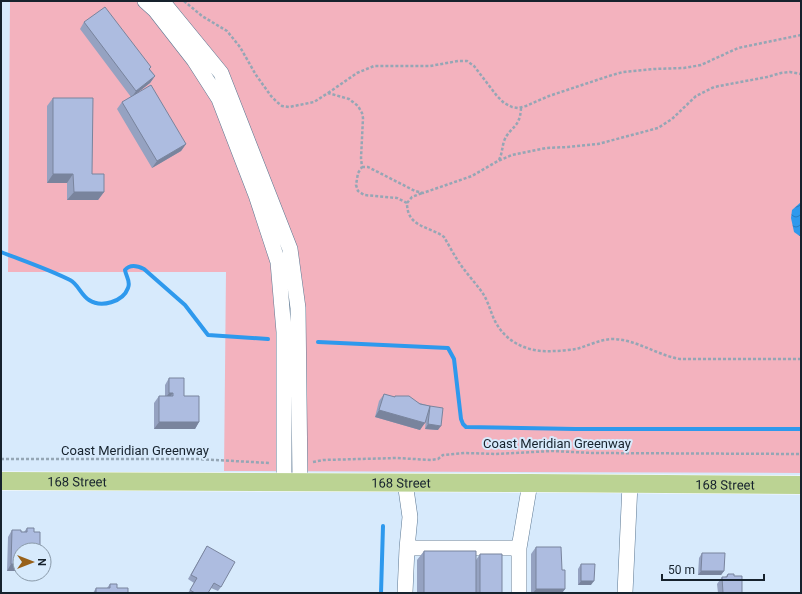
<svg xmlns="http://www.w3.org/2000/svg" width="802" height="594" font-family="Roboto,sans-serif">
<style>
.grass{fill:#f3b2be}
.water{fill:url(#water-waves)}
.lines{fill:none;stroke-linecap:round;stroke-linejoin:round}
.stream{stroke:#2e99ed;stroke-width:4}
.minor-casing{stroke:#5b7792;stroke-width:16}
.major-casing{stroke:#fff;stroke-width:19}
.path{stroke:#95a6b5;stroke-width:2.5;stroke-dasharray:3 2;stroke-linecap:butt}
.minor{stroke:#fff;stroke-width:15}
.major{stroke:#bbd393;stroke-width:18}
.wall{fill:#95a2c1}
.shaded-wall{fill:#79849d}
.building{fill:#adbce0;stroke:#79849d}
.labels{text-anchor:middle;stroke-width:4;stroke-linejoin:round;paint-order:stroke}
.street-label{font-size:13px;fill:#16222d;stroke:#d7eafc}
</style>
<defs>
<pattern id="water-waves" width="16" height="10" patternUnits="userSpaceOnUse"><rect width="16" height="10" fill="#2e99ed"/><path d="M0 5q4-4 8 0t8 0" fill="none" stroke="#267cc0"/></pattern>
</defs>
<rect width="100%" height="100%" fill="#d7eafc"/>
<path class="grass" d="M10 1H801V473L224 471 226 272H8Z"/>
<path class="water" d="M801 202V237L794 232 791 218 792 210Z"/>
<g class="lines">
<path class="stream" d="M1 252C24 261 48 269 70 280 78 284 81 295 89 300 101 308 123 302 128 288 131 281 126 277 125 270 130 264 138 266 144 269L185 305 208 335 268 339
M318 342 448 348 454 359 461 419 463 424 466 427 575 429H801
M381 593 383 526"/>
<defs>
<path id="minor" d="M145 1 155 10 194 60 219 99 256 195 278 262 284 332V482
M162 1 221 73 290 249 298 308 300 481
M405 482 410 517 407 548 405 593
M407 548H519L530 483
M519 548V593
M625 593 630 484"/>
<g id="major">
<path id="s1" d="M1 481 530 483 801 485"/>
</g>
</defs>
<use href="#minor" class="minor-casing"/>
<use href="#major" class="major-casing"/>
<path class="path" d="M184 1 202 16 227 31 240 47 256 75 271 96 277 102 282 106 289 107 314 102 328 93 349 99 358 106 362 113 363 118 361 158 362 167 358 173 356 185 358 191 364 195 397 198 407 203C407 228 430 226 444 237 450 247 456 259 463 268 469 276 476 284 482 292 488 301 490 310 494 319 505 343 529 353 554 351 561 351 569 350 576 349 588 346 600 339 614 339 637 340 657 355 680 359H801
M328 93 357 73 374 66H430L458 61H467L474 66 497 96 504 103 512 107 518 108 526 106 549 96 609 76 623 72 654 69 684 68 701 65 738 48 801 35
M499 160C502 154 502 148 504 141 510 126 520 129 521 108
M362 167H368L415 191 423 193 472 176 498 161 512 155 546 148 568 147 598 144 658 128 672 119 696 96 714 87 767 77 781 73 790 72 801 74
M407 203 412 197 422 193
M1 459H197L270 463
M313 462 323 460 397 458 431 460 438 459 443 455 465 453 496 454 552 451 593 453 801 454"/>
<use href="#minor" class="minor"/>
<use href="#major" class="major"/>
</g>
<path class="wall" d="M84 22 150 69 155 76 150 83 137 93 186 144 181 151 152 168 117 109 122 102 131 97 80 29Z
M53 98 92 174 104 192 98 200H67V183H47V106Z
M169 378 184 396 199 422 195 429H154V403L159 396H165V385Z
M384 394 394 397 395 396 430 406 438 430 425 429 426 418 420 430 375 417 379 401Z
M27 528 34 532 20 550V571H7L8 537 12 530 24 532Z
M207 546 221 587 218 591 211 588 208 593H188L194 583 188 579Z
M536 547 562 570 565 589 562 593H531V554Z
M424 551 476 560 480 554 502 593H417V560Z
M702 553 724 571 721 575H698L699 558Z
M581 564 591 585H578V569Z
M728 574 734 576 742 593H718L717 584 722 577H725Z
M110 584 117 588 128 593H93L96 588H107Z"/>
<path class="shaded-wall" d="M155 76 150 83 132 97 136 91Z
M186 144 181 151 152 168 157 161Z
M53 174H73L67 183H47Z
M74 192H104L98 200H67Z
M169 393H173L168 399H165Z
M379 410 425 423 420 430 375 417Z
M159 422H199L195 429H154Z
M428 424 441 426 438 430 425 429Z
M11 564H20V571H7Z
M701 571H724L721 575H698Z
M581 581H594L591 585H578Z
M536 589H565L562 593H533Z"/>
<path class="building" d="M105 7 151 67 149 69 155 76 136 91 84 22Z
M151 85 186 144 157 161 122 102Z
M53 98H93L92 174H104V192H74L73 174H53Z
M169 378H184V396H199V422H159V396H173V393H169Z
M384 394 395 397V396H409L420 404 430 406 425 423 379 410Z
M430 406 443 408 441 426 428 424Z
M27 528H34V532H40V550H20V564H11L12 530H21V532H27Z
M207 546 235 562 221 587 214 583 208 593H195L190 590 197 578 191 575Z
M536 547H561L562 570H565V589H536Z
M424 551H476V593H424Z
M702 553H725L724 571H701Z
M480 554H502V593H480Z
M581 564H595L594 581H581Z
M728 574H734V576H742V593H723L722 577H727Z
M110 584H117V588H128V593H96V588H110Z"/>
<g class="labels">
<g class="street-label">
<text x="557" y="448">Coast Meridian Greenway</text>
<text x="135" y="455">Coast Meridian Greenway</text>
<text dy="5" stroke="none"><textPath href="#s1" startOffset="76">168 Street</textPath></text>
<text dy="5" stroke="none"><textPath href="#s1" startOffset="400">168 Street</textPath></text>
<text dy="5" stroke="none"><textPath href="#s1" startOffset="724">168 Street</textPath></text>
</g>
</g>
<rect width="802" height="594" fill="none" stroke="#16222d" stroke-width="4"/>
<g transform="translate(32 562) rotate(90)"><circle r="19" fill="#d7eafc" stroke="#8a9aa9"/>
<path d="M0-3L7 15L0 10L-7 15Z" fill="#98611a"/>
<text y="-6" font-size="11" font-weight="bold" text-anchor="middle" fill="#16222d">N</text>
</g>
<path d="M662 574v6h102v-6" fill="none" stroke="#16222d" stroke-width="2"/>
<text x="668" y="574" font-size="12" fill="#16222d" stroke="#d7eafc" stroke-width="3" paint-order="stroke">50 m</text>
</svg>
